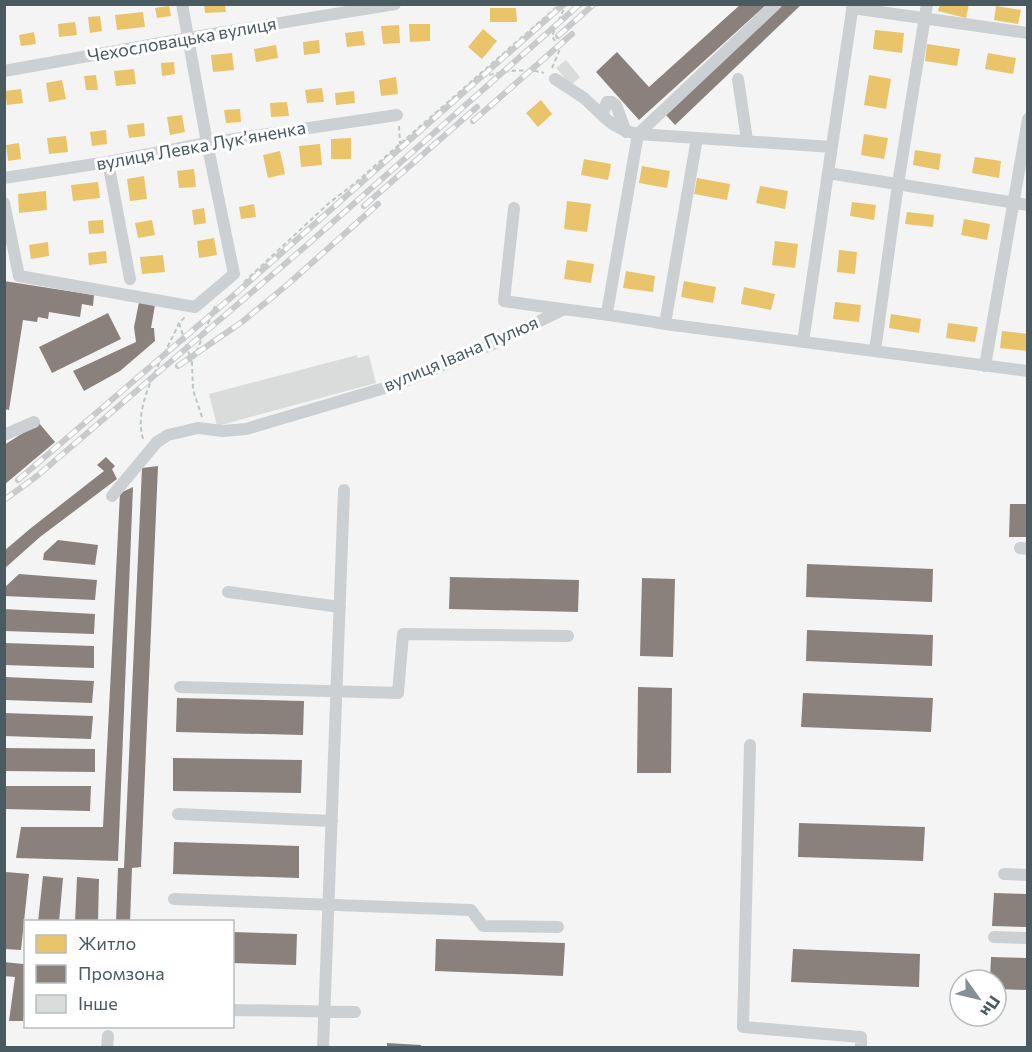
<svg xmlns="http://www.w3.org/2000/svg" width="1032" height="1052" font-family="Commissioner,sans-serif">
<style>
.homes{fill:#e9c46a}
.industry{fill:#8a817c}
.building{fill:#dadcdc}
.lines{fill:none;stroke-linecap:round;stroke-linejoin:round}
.path{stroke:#bbc8c2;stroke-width:2;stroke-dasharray:4.5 3;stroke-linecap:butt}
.minor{stroke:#cdd0d2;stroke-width:12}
.rail-casing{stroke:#c9cacc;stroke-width:6}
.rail{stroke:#fff;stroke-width:4;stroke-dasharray:11;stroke-linecap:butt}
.labels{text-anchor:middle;stroke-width:6;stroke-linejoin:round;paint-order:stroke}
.street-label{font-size:18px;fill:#495a61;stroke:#fff}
</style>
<rect width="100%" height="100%" fill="#f4f4f4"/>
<path class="homes" d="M204 4H225L226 12 205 13Z
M940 4H969L966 18 938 11Z
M169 6 171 16 157 18 155 8Z
M996 6 1021 10 1018 24 994 20Z
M490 8H516L517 22H490Z
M143 12 145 27 117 30 115 15Z
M100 16 102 31 90 33 88 17Z
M75 22 77 35 59 37 58 24Z
M409 24H430V41L410 42Z
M399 25 400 43 383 44 381 26Z
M483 29 497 41 482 59 468 47Z
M875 30 904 33 902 53 873 49Z
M363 31 365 45 347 47 345 33Z
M34 32 36 44 21 46 19 35Z
M319 40 320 53 304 55 303 42Z
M927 44 960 49 957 66 925 61Z
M276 45 278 58 256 62 254 49Z
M232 53 234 70 213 72 211 55Z
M988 53 1016 58 1013 74 985 69Z
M174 62 175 74 162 76 161 63Z
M134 69 136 84 116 86 114 71Z
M96 75 98 90H86L84 76Z
M869 75 891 79 886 109 864 105Z
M396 77 398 94 381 96 379 80Z
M62 80 66 99 49 102 46 83Z
M322 88 324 102 307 103 305 90Z
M21 89 23 103 7 105 5 91Z
M354 91 355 103 336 105 335 93Z
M541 100 552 114 538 127 526 113Z
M287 102 289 116 271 117 270 103Z
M240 109 241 122 226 123 224 110Z
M182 115 185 132 170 135 167 117Z
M144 123 145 136 129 138 127 125Z
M106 130 107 144 92 146 90 132Z
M864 134 888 138 884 159 861 155Z
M66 136 68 152 49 154 47 138Z
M351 138V159H331V139Z
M19 143 21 159 8 161 6 145Z
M320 144 322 165 301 167 299 146Z
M915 150 941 154 939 170 913 165Z
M280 151 285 174 268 178 263 155Z
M975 157 1001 161 999 178 972 173Z
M584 159 611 164 608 180 581 175Z
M642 166 670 171 667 188 639 183Z
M194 169 196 187 179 188 177 171Z
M144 176 147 199 130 201 127 179Z
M697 178 730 184 727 200 694 194Z
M98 182 100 198 73 201 71 185Z
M760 186 788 191 785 209 756 203Z
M46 191 47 210 19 213 18 194Z
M567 201 591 204 587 232 564 229Z
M852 202 876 205 874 220 850 216Z
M254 204 256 217 241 219 239 207Z
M204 208 206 223 194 225 192 210Z
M907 212 934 215 933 227 905 224Z
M964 219 990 224 987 240 961 235Z
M103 220 104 233 89 234 88 221Z
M152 220 155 235 138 238 135 223Z
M214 238 217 255 199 258 197 241Z
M775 241 798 244 795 268 772 265Z
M48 242 49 256 31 259 29 245Z
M839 250 857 252 855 274 837 272Z
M106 251 107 263 89 265 88 253Z
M163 255 165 272 142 274 140 257Z
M567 260 594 264 591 283 564 279Z
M626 271 655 276 653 292 623 288Z
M684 281 716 287 713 303 681 297Z
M744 287 775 294 771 310 741 304Z
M835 302 861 305 859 322 833 319Z
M891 314 921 319 919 333 889 328Z
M948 323 978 327 975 342 946 338Z
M1002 331 1028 334V351L1000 348Z"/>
<path class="industry" d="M741 4H767L639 120 596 72 617 52 649 87Z
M782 4H802L675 125 666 115Z
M4 281 94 295 93 306 82 304 80 317 49 312 48 319 38 317 37 322 23 320 9 410 4 409Z
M139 302 155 305 151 328H154L155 341 120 371 84 391 73 371 136 342 134 327Z
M108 313 121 339 52 373 39 347Z
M39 423 55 442 4 485V445Z
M106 457 115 466 112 469 117 479 40 537 4 569V551L31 528 104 471 97 465Z
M158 466 141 867 132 868 130 922H116L118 868H124L142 468Z
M133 487 118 861 16 858 21 827H103L120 493Z
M1010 504H1028V537H1009Z
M58 540 98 545 95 565 43 560 44 553Z
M807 564 933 569 932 602 806 597Z
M19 574 97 580 95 600 4 596V588Z
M450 577 579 580 578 612 449 609Z
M642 578 675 579 673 657 640 656Z
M4 609 95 614 94 634 4 631Z
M807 630 933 635 932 666 806 661Z
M4 643 94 646V668L4 665Z
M5 677 94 681 92 703 5 700Z
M638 687 672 688 671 773H637Z
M803 693 933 698 931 732 801 727Z
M177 698 304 701 303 735 176 732Z
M4 713 93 716 91 739 4 736Z
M4 748 95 749V772L4 771Z
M173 758 302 760 301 793 173 791Z
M4 786H91L90 811 4 809Z
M799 823 925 827 923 861 798 857Z
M174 842 299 846V878L173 874Z
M6 872 29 874 21 950 4 949Z
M43 876 63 878 59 922H38Z
M77 877 99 879 98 922H75Z
M994 893 1028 894V927L992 926Z
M232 932 297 934 296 965 232 963Z
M436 939 565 943 563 976 435 971Z
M793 949 920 954 919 987 791 982Z
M991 957 1028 958V990L996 989V980H990Z
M4 962 23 964 26 962V999L23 1021H9L15 977 4 976Z
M387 1043 421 1045V1048H387Z"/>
<path class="building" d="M566 60 580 77 571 85 556 68Z
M357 355 358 358 369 355 376 383 217 426 209 394Z"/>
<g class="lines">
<path class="path" d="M552 68 560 49 552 36 566 4
M474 79 560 4
M399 126 400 144
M244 282 329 203 354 184 472 81C492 72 523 67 544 73
M179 323 192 363
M202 417 193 390 192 363 215 306
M143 439C132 402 165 356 179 323L185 317"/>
<path class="minor" d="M852 8 1028 33
M4 71 189 38 395 4
M555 79 584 98 602 115
M738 79 747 140
M626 132 616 105 612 102H607L602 115C613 126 623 131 638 134L832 147
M108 162 130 279
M828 173 1028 205
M4 178 108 162 207 143 397 115
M4 203 19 276 195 307 234 274 207 143 182 4
M514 208 504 301C557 309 611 314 665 324L1028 371
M607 313 638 134 776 4
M665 324 697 138
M803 342 853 4
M875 351 898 184 927 4
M985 366 1028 119
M4 435 34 422
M112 496 157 442 168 435 198 428 223 431 246 429 398 384 493 344 562 310
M1020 548 1028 549
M228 592 340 607
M180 687 398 693 403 634 568 636
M750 745 743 1027 861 1037V1048
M178 814 332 821
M1004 874 1028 875
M174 899 471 910 483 926 558 927
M994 937 1028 938
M232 1010 355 1012
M107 1048 108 1036
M323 1048 344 490"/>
<defs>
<path id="rail" d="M558 36 594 4
M473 121 572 34
M364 206 477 107
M178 366 242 322 287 285 378 204
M18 480 234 295 564 4
M4 500 37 476 307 245 580 4"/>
</defs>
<use href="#rail" class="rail-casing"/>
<use href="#rail" class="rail"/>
</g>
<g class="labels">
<g class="street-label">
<text transform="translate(182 40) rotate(-10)" y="6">Чехословацька вулиця</text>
<text transform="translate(201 146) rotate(-10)" y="6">вулиця Левка Лукʼяненка</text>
<text transform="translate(461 354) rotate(-23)" y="6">вулиця Івана Пулюя</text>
</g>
</g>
<rect width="1032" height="1052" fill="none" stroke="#495a61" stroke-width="12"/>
<rect x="24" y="920" width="210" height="108" fill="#ffffff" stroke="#b6bdc0" stroke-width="1.5"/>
<rect x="36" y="935" width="30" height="18" fill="#e9c46a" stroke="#b6bdc0" stroke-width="1.5"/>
<text x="78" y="950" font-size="18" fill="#495a61">Житло</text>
<rect x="36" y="965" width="30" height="18" fill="#8a817c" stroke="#b6bdc0" stroke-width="1.5"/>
<text x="78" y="980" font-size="18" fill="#495a61">Промзона</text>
<rect x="36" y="995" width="30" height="18" fill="#dadcdc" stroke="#b6bdc0" stroke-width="1.5"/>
<text x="78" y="1010" font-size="18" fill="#495a61">Інше</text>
<g transform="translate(978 998) rotate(124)"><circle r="28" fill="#ffffff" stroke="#b6bdc0" stroke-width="1.5"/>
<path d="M0-4.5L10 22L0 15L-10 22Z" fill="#859094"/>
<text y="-9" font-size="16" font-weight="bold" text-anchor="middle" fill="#495a61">Пн</text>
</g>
</svg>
